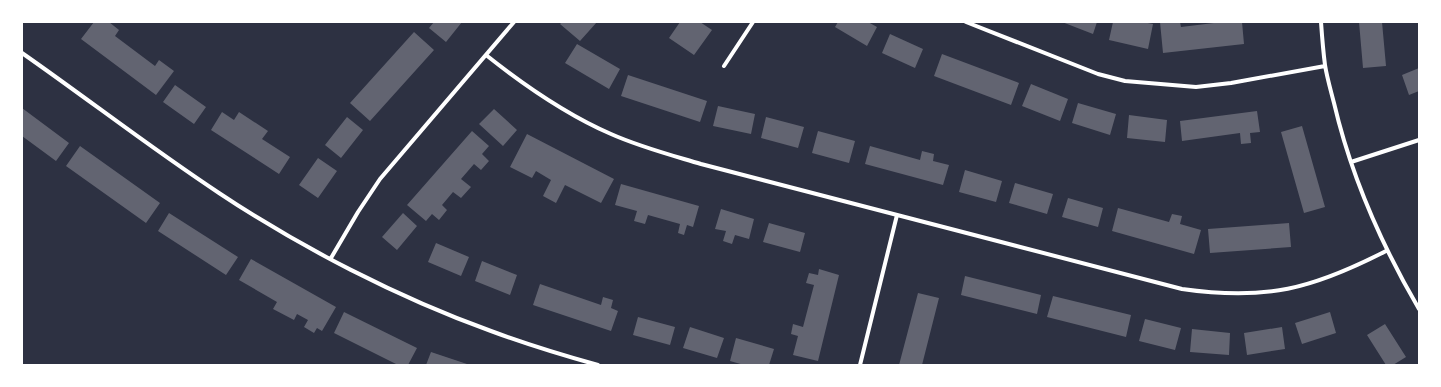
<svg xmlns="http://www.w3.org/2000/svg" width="1441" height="387" font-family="Poppins,sans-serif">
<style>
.building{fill:#626471}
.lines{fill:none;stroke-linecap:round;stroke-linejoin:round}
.minor{stroke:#fff;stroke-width:4}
</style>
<rect width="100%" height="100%" fill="#2d3142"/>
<path class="building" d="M94 22H109L119 30 115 36 155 66 159 60 174 71 156 95 81 39Z
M434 22H462L446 42 429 28Z
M562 22H597L580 41 560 24Z
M680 22H700L712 30 694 55 669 38Z
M838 22H868L877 27 867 46 835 27Z
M1062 22H1097L1093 34Z
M1113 22H1142L1153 24 1148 49 1109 40Z
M1160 22H1180L1181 27 1222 22H1242L1244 44 1163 53Z
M1359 22H1382L1386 66 1363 68Z
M414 32 434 50 370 121 350 103Z
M890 34 923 49 915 68 882 53Z
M577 44 620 69 609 89 565 63Z
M942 54 1019 83 1011 105 934 76Z
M1419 68V91L1409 95 1402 75Z
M628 75 707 101 700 122 621 96Z
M1031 84 1068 99 1060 121 1022 106Z
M175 85 206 107 194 124 163 102Z
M1078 103 1116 114 1110 135 1072 123Z
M718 106 755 114 751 134 713 126Z
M22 108 69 143 56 161 22 136Z
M494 109 517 130 503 146 479 124Z
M1257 111 1260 132 1250 133 1251 143 1241 144 1240 133 1182 141 1180 121Z
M222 112 234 120 239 112 268 131 262 139 290 157 279 174 211 130Z
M1129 115 1167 120 1165 142 1127 138Z
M347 117 363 130 341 158 325 145Z
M766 117 804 127 798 148 761 138Z
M1302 126 1325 207 1304 213 1281 132Z
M472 131 489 146 482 154 489 161 481 170 474 164 461 179 471 187 461 198 453 192 442 205 447 210 439 220 432 214 426 221 407 205Z
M818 131 855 141 849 163 812 153Z
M527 134 614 179 601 203 565 185 556 203 543 196 551 180 536 171 532 178 510 167Z
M80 146 160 203 146 223 66 166Z
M870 146 920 160 922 151 934 154 933 161 949 165 943 185 865 164Z
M318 158 337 171 318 198 299 185Z
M965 170 1002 181 996 202 959 192Z
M1015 183 1053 194 1047 214 1009 203Z
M621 184 699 206 693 227 687 225 684 235 678 233 680 224 648 215 645 224 634 221 637 211 615 205Z
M1068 198 1103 208 1098 227 1062 217Z
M1118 208 1169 222 1172 214 1182 216 1180 224 1201 230 1194 254 1112 231Z
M721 209 754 219 749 239 735 235 732 244 723 241 726 231 715 229Z
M169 213 238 257 226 275 158 231Z
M403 213 417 226 397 250 382 237Z
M769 223 805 233 800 252 763 242Z
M1289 223 1291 247 1210 253 1208 229Z
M436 243 469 257 461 276 428 262Z
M251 259 336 307 322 331 317 328 314 333 304 327 308 320 297 314 294 320 273 309 277 302 239 280Z
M482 261 517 275 510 295 475 281Z
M819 269 839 275 818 361 793 355 798 336 791 334 793 324 803 327 814 285 806 283 809 273 818 275Z
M965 276 1041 295 1037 314 961 295Z
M540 284 601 305 603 297 613 300 611 308 618 311 611 331 533 305Z
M918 293 939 298 922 365H899Z
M1053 296 1131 315 1126 337 1047 317Z
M344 312 417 348 408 365H398L334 333Z
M1330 312 1336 333 1302 344 1295 323Z
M638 317 675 327 670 345 633 335Z
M1145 319 1181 328 1175 350 1139 341Z
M1385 324 1406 357 1393 365H1386L1367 335Z
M690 327 724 338 717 358 683 348Z
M1282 327 1285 349 1247 355 1244 333Z
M1192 329 1230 333 1229 355 1190 352Z
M736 338 774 349 769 365H744L730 361Z
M431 352 470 365H426Z"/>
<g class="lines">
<path class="minor" d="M966 22 1098 74 1125 81 1196 87 1231 83 1325 66
M1321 22C1322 36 1323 50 1325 65 1327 78 1331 91 1334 103 1351 176 1381 244 1419 309
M22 53C88 99 152 149 219 193 300 247 399 298 491 331 526 344 562 355 598 365
M486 55C525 86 565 114 611 134 640 147 671 155 701 164L1182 289C1266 301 1312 289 1386 251
M724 66 753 22
M1351 162 1419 140
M331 258 358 212 380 179 514 22
M860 365 897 215"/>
</g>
<rect width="1441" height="387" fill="none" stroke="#ffffff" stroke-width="46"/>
</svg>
